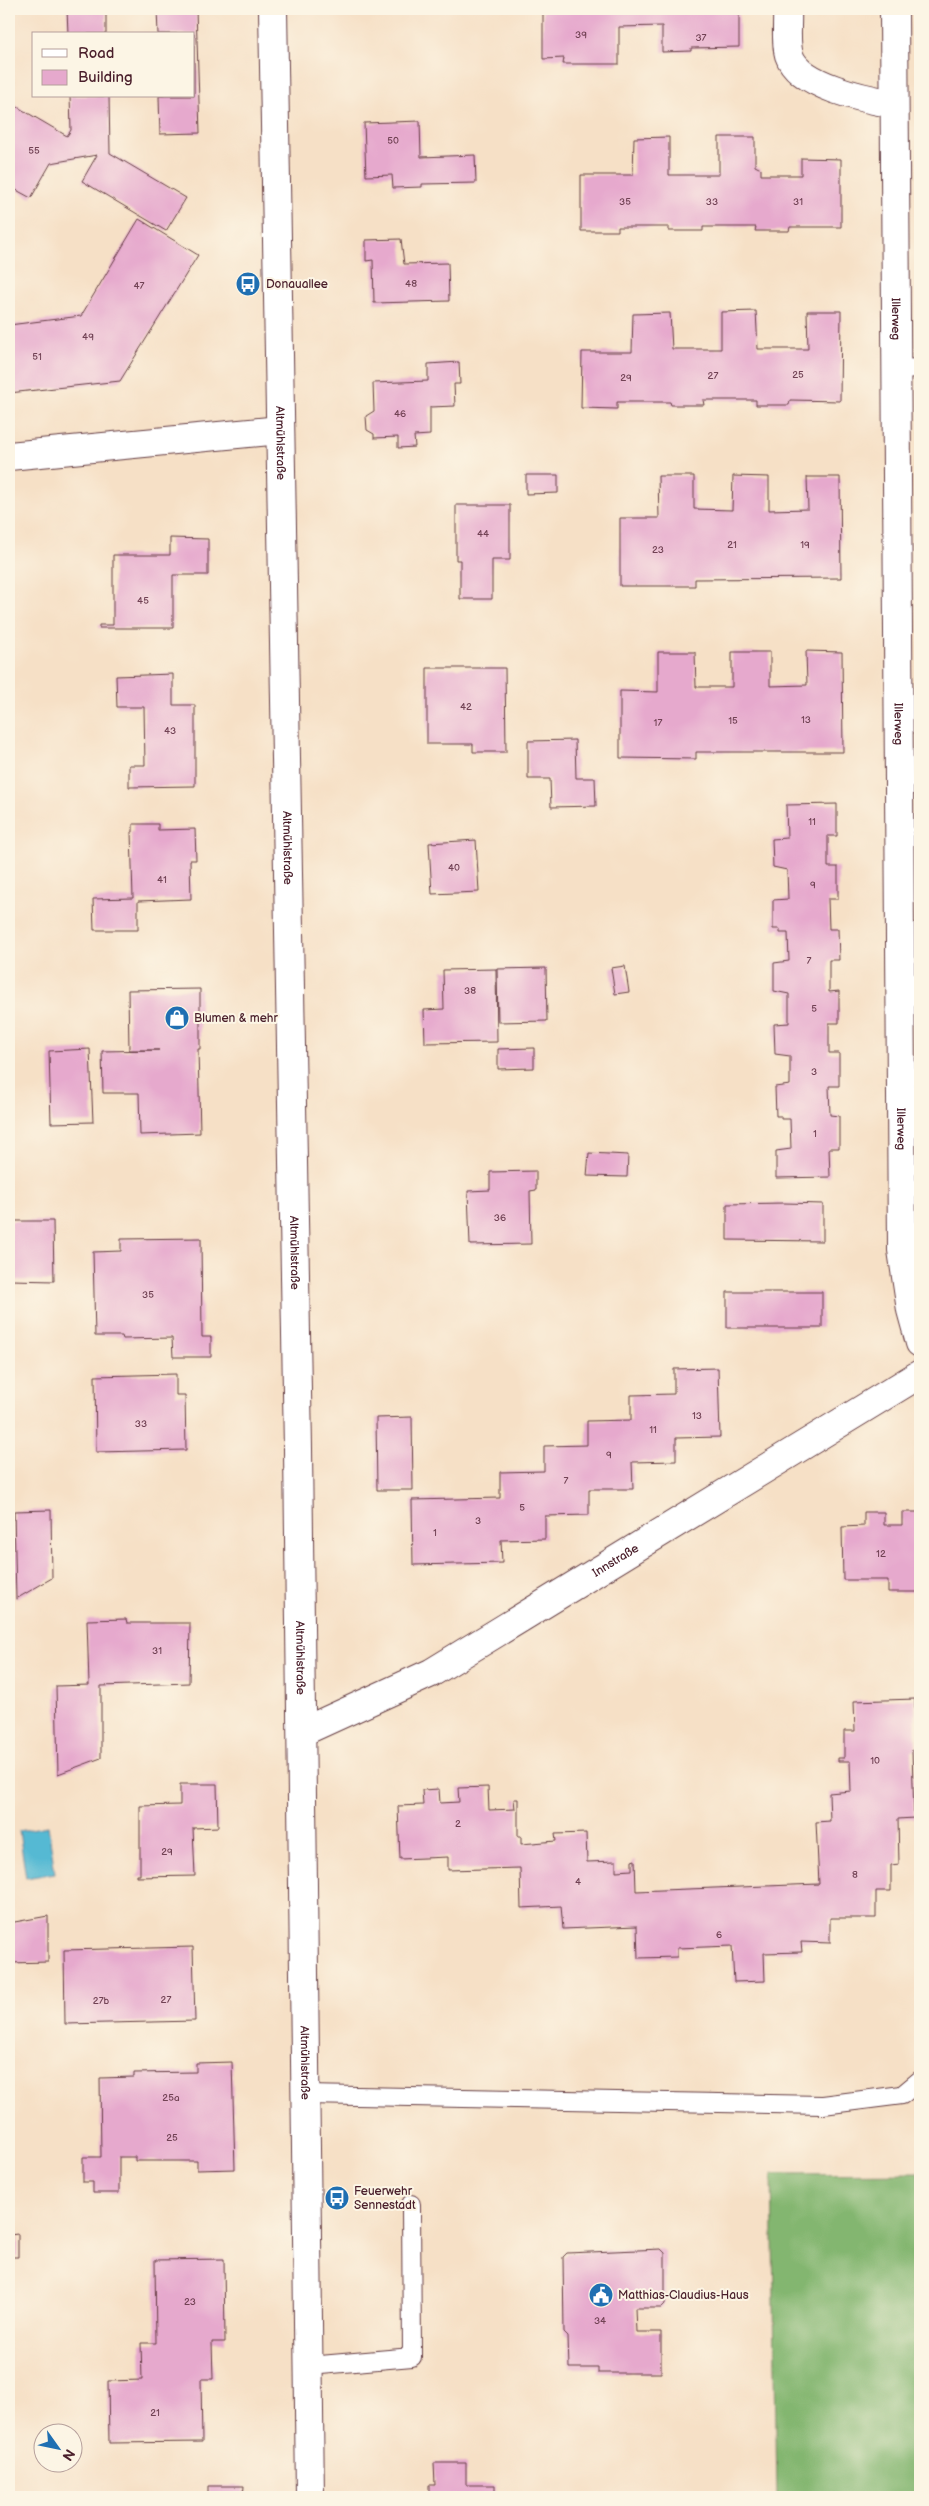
<svg xmlns="http://www.w3.org/2000/svg" width="929" height="2506" font-family="'Balsamiq Sans',sans-serif">
<style>
.forest{fill:#83b670;stroke:#666a4e}
.water{fill:#55b9d3;stroke:#506c7f}
.building{fill:#e6a9cd}
.lines{fill:none;stroke-linecap:round;stroke-linejoin:round}
.lane-casing{stroke:#643c42;stroke-width:20}
.street-casing{stroke:#643c42;stroke-width:30}
.lane{stroke:#fff;stroke-width:18}
.street{stroke:#fff;stroke-width:28}
.labels{text-anchor:middle;stroke-width:4;stroke-linejoin:round;paint-order:stroke}
.number-label{font-size:10px;fill:#714254}
.poi-label{font-size:12px;fill:#4a1f2b;stroke:#fcf5e5;text-anchor:start}
.street-label{font-size:12px;fill:#4a1f2b;stroke:#fcf5e5}
</style>
<rect width="100%" height="100%" fill="#fcf5e5"/>
<filter id="ink" filterUnits="userSpaceOnUse"><feTurbulence type="fractalNoise" baseFrequency=".02" numOctaves="2"/><feDisplacementMap in="SourceGraphic" scale="10" xChannelSelector="R" yChannelSelector="G"/><feConvolveMatrix kernelMatrix="1 2 1 2 8 2 1 2 1" color-interpolation-filters="sRGB"/></filter>
<filter id="wash" filterUnits="userSpaceOnUse"><feTurbulence type="fractalNoise" baseFrequency=".0096" numOctaves="4" result="noise"/><feDisplacementMap in="SourceGraphic" scale="20" xChannelSelector="R" yChannelSelector="G"/><feGaussianBlur stdDeviation="1.12" result="paint"/><feColorMatrix in="noise" values="0 0 0 0 0 0 0 0 0 0 0 0 0 0 0 0 0 1.4 0 .05"/><feComposite in="paint" operator="in"/></filter>
<g filter="url(#wash)">
<rect width="100%" height="100%" fill="#f6e0c6"/>
<path class="forest" d="M920 2173V2497H777L772 2174Z"/>
<path class="water" d="M48 1826 55 1873 26 1878 19 1831Z"/>
<g id="blocks">
<path class="building" d="M67 9H106V34H68Z
M157 9H196L200 133 160 134 159 96H194V34H158Z
M543 9H739V47L691 48V51L662 52V26L619 27V64H563L564 58 543 59Z
M70 96H109L110 153 186 198 166 231 82 181 97 155 51 163 31 198 9 186V102L67 136 71 130Z
M420 121 421 157 475 155 476 183 422 184V187L393 188 392 175 366 176 364 123Z
M669 137V175H719V137H755V166L761 169V175H801V158L841 159V227H790L789 231H755L756 227H703V231H669V227H618V231H581V175H633L634 138Z
M139 219 198 255 120 381 9 393V325L81 316Z
M401 239 404 264 448 263 449 301 374 303 373 260 366 261V240Z
M756 311 758 349H808L807 311H841L840 401 790 400 789 405H756V400H703L704 405H671L670 402H617V409L581 408 582 352H632L633 314 670 313 672 349H721V312Z
M459 362 460 384H454L455 406 430 407V435L414 436 415 447 398 448V437L374 438V434L367 430 366 416 374 411 373 383 428 381V364Z
M526 475H558V493L526 494Z
M658 476H694V509L732 510 733 476 769 477V510L808 509 807 477H840L841 578 695 579V586H620V518H659Z
M456 505H510V560H492V599H460V560H456Z
M170 538 208 539V575H173V628H99V625H113V555H170Z
M806 651 842 652 843 752H696V759L620 758V691L658 692V652H695L696 687H732V652H770V686L807 685Z
M427 668H505L506 752H473V744H427Z
M173 674V705H195V786L129 787V765H145L144 707H117L116 676Z
M575 740 576 778H595L596 806 551 807 550 779H528V741Z
M837 804V836H828V867H838V899H828L829 929H838L839 960H829V992L839 991V1023H829V1053H839V1086H829L830 1115 839 1116V1148H829L830 1177 776 1178V1151L791 1149 790 1119H781V1116H776L775 1087 790 1085V1056L775 1054 774 1024 789 1023V994L774 991V963L789 961 788 933H780V929H773V900L788 899 787 870 773 867 772 839 787 838 786 805Z
M133 824H158V830L195 829 196 860H190L191 899 138 901V930H94L93 899 133 898 131 832H133Z
M476 840 479 892 432 894 429 843Z
M625 966 629 992 615 994 611 968Z
M546 968 547 1021 498 1022 497 969Z
M496 969 497 1042 425 1043 424 1010 444 1009 443 970Z
M200 989V1049H198L200 1133 140 1135 139 1093H103L102 1051 159 1050H129L128 990Z
M534 1048V1068L498 1069V1049Z
M90 1049 93 1122 51 1123 49 1051Z
M589 1153 628 1155 627 1177 587 1176Z
M536 1171V1190L530 1191 531 1244 470 1245 468 1191 490 1190V1172Z
M784 1203 823 1204V1241L727 1240V1204Z
M11 1221H53L54 1281 11 1280Z
M201 1238 202 1337H211V1357H173L172 1338 123 1339 122 1336H95L93 1252 121 1251V1239Z
M727 1292H822V1328H727Z
M718 1368 720 1437 676 1438V1461L632 1462 633 1489H589V1515L545 1516V1539L501 1540 502 1563 413 1565 412 1500 500 1498V1472L544 1471V1446L587 1445V1421L631 1420V1395L674 1394V1369Z
M176 1374V1395H185L186 1450 96 1452 95 1376Z
M412 1417 413 1490H377L376 1418Z
M51 1510 52 1578 16 1599 14 1511Z
M864 1512H884V1525H902V1512H920V1592H888V1580H843L842 1527 864 1526Z
M126 1619 127 1623H190L189 1683 101 1686V1758L58 1774 56 1686 89 1685 87 1620Z
M915 1699 916 1750H912L914 1818 898 1819 899 1864 891 1865V1891H876V1918H830V1943L801 1942 802 1952 764 1953 765 1981 734 1982 732 1946 677 1948V1957L638 1958 637 1926 563 1929 561 1906 521 1908 520 1868 448 1870V1857L400 1859 398 1806 423 1805 422 1790 439 1789 440 1803 459 1802 458 1788 488 1787 489 1810 515 1809 514 1799H518V1836H521V1844L556 1841 555 1834 586 1833 587 1862 616 1861V1871L632 1870V1861L635 1860 636 1891 819 1884 816 1822 830 1821 829 1793 851 1791 850 1761H838V1758H844V1731H855L854 1701Z
M180 1784H217L218 1827 193 1828 195 1876 137 1877V1875H140V1806L180 1805Z
M48 1916V1962L9 1963V1923Z
M193 1947 195 2021 65 2024 64 1950Z
M232 2062 235 2169 197 2170V2161H135V2157H119V2193H93V2182H83V2157H101L100 2078 134 2077V2073L196 2072V2063Z
M18 2234V2257H9V2235Z
M661 2249 665 2253V2304L661 2308H635L636 2332H661V2373H598V2368H569L568 2337 564 2333 563 2257 567 2253Z
M224 2259 225 2342H212L213 2379H201L202 2442 109 2443 108 2381 142 2380 141 2343H156L155 2260Z
M434 2463H466V2485H495V2497H429V2485H435Z
M208 2486H244L243 2497H208Z"/>
</g>
</g>
<g filter="url(#ink)">
<use href="#blocks" fill-opacity="0" stroke="#643c42" stroke-width="1"/>
<g class="lines">
<defs>
<path id="lane" d="M897 369 920 368
M305 2095 823 2105 902 2095 920 2080
M309 2366 412 2357 411 2204"/>
<g id="street">
<path id="s1" d="M273 9 298 1449 310 2497"/>
<path d="M787 9C788 23 785 41 789 55 799 86 866 99 894 104"/>
<path id="s2" d="M894 9 902 1250 911 1310 920 1343"/>
<path d="M9 456 280 430"/>
<path id="s3" d="M302 1732 431 1673 920 1374"/>
</g>
</defs>
<use href="#lane" class="lane-casing"/>
<use href="#street" class="street-casing"/>
<use href="#lane" class="lane"/>
<use href="#street" class="street"/>
</g>
</g>
<defs>
<symbol id="bus-disc" viewBox="-11 -11 22 22"><circle r="9.5" fill="#1f6fb2" stroke="#fcf5e5"/><path d="M-5-6H5V4H4V6H2V4H-2V6H-4V4H-5ZM-3.5-4V0h7V-4ZM-3.5 1.2v1.5H-2V1.2ZM2 1.2v1.5H3.5V1.2Z" fill="#fff"/></symbol>
<symbol id="shop-disc" viewBox="-11 -11 22 22"><circle r="9.5" fill="#1f6fb2" stroke="#fcf5e5"/><path d="M-5-2.5h2.3a2.7 3.5 0 0 1 5.4 0H5L5.5 6h-11ZM-1.5-2.5h3a1.5 2.3 0 0 0-3 0Z" fill="#fff"/></symbol>
<symbol id="civic-disc" viewBox="-11 -11 22 22"><circle r="9.5" fill="#1f6fb2" stroke="#fcf5e5"/><path d="M-.6-6.5H3V-4.5H.6V-3L4-1V1h2V6H-6V1h2V-1L-.6-3ZM-1.2 2.5V6h2.4V2.5Z" fill="#fff"/></symbol>
</defs>
<g fill-rule="evenodd">
<use href="#bus-disc" x="234" y="270" width="28" height="28"/>
<use href="#shop-disc" x="163" y="1004" width="28" height="28"/>
<use href="#bus-disc" x="323" y="2184" width="28" height="28"/>
<use href="#civic-disc" x="587" y="2281" width="28" height="28"/>
</g>
<g class="labels">
<g class="number-label">
<text x="581" y="38">39</text>
<text x="701" y="41">37</text>
<text x="393" y="144">50</text>
<text x="34" y="154">55</text>
<text x="625" y="205">35</text>
<text x="712" y="205">33</text>
<text x="798" y="205">31</text>
<text x="411" y="287">48</text>
<text x="139" y="289">47</text>
<text x="88" y="340">49</text>
<text x="37" y="360">51</text>
<text x="798" y="378">25</text>
<text x="713" y="379">27</text>
<text x="626" y="381">29</text>
<text x="400" y="417">46</text>
<text x="483" y="537">44</text>
<text x="732" y="548">21</text>
<text x="805" y="548">19</text>
<text x="658" y="553">23</text>
<text x="143" y="604">45</text>
<text x="466" y="710">42</text>
<text x="806" y="723">13</text>
<text x="733" y="724">15</text>
<text x="658" y="726">17</text>
<text x="170" y="734">43</text>
<text x="812" y="825">11</text>
<text x="454" y="871">40</text>
<text x="162" y="883">41</text>
<text x="813" y="888">9</text>
<text x="809" y="964">7</text>
<text x="470" y="994">38</text>
<text x="814" y="1012">5</text>
<text x="814" y="1075">3</text>
<text x="815" y="1137">1</text>
<text x="500" y="1221">36</text>
<text x="148" y="1298">35</text>
<text x="697" y="1419">13</text>
<text x="141" y="1427">33</text>
<text x="653" y="1433">11</text>
<text x="609" y="1458">9</text>
<text x="566" y="1484">7</text>
<text x="522" y="1511">5</text>
<text x="478" y="1524">3</text>
<text x="435" y="1536">1</text>
<text x="881" y="1557">12</text>
<text x="157" y="1654">31</text>
<text x="875" y="1764">10</text>
<text x="458" y="1827">2</text>
<text x="167" y="1855">29</text>
<text x="855" y="1878">8</text>
<text x="578" y="1885">4</text>
<text x="719" y="1938">6</text>
<text x="166" y="2003">27</text>
<text x="101" y="2004">27b</text>
<text x="171" y="2101">25a</text>
<text x="172" y="2141">25</text>
<text x="190" y="2305">23</text>
<text x="600" y="2324">34</text>
<text x="155" y="2416">21</text>
</g>
<g class="poi-label">
<text x="266" y="288">Donauallee</text>
<text x="194" y="1022">Blumen &amp; mehr</text>
<text x="354" y="2195">Feuerwehr<tspan x="354" dy="14">Sennestadt</tspan></text>
<text x="618" y="2299">Matthias-Claudius-Haus</text>
</g>
<g class="street-label">
<text dy="4" stroke="none"><textPath href="#s2" startOffset="310">Illerweg</textPath></text>
<text dy="4" stroke="none"><textPath href="#s1" startOffset="434">Altmühlstraße</textPath></text>
<text dy="4" stroke="none"><textPath href="#s2" startOffset="715">Illerweg</textPath></text>
<text dy="4" stroke="none"><textPath href="#s1" startOffset="839">Altmühlstraße</textPath></text>
<text dy="4" stroke="none"><textPath href="#s2" startOffset="1120">Illerweg</textPath></text>
<text dy="4" stroke="none"><textPath href="#s1" startOffset="1244">Altmühlstraße</textPath></text>
<text dy="4" stroke="none"><textPath href="#s3" startOffset="358">Innstraße</textPath></text>
<text dy="4" stroke="none"><textPath href="#s1" startOffset="1649">Altmühlstraße</textPath></text>
<text dy="4" stroke="none"><textPath href="#s1" startOffset="2054">Altmühlstraße</textPath></text>
</g>
</g>
<rect width="929" height="2506" fill="none" stroke="#fcf5e5" stroke-width="30"/>
<rect x="32" y="32" width="162" height="65" fill="#fcf5e5" stroke="#b59f9b"/>
<rect x="42" y="49" width="25" height="8" fill="#ffffff" stroke="#b59f9b"/>
<text x="78" y="58" font-size="15" fill="#4a1f2b">Road</text>
<rect x="42" y="70" width="25" height="15" fill="#e6a9cd" stroke="#b59f9b"/>
<text x="78" y="82" font-size="15" fill="#4a1f2b">Building</text>
<g transform="translate(58 2448) rotate(123)"><circle r="24" fill="#fcf5e5" stroke="#b59f9b"/>
<path d="M0-4L9 19L0 12L-9 19Z" fill="#1f6fb2"/>
<text y="-8" font-size="14" font-weight="bold" text-anchor="middle" fill="#4a1f2b">N</text>
</g>
</svg>
